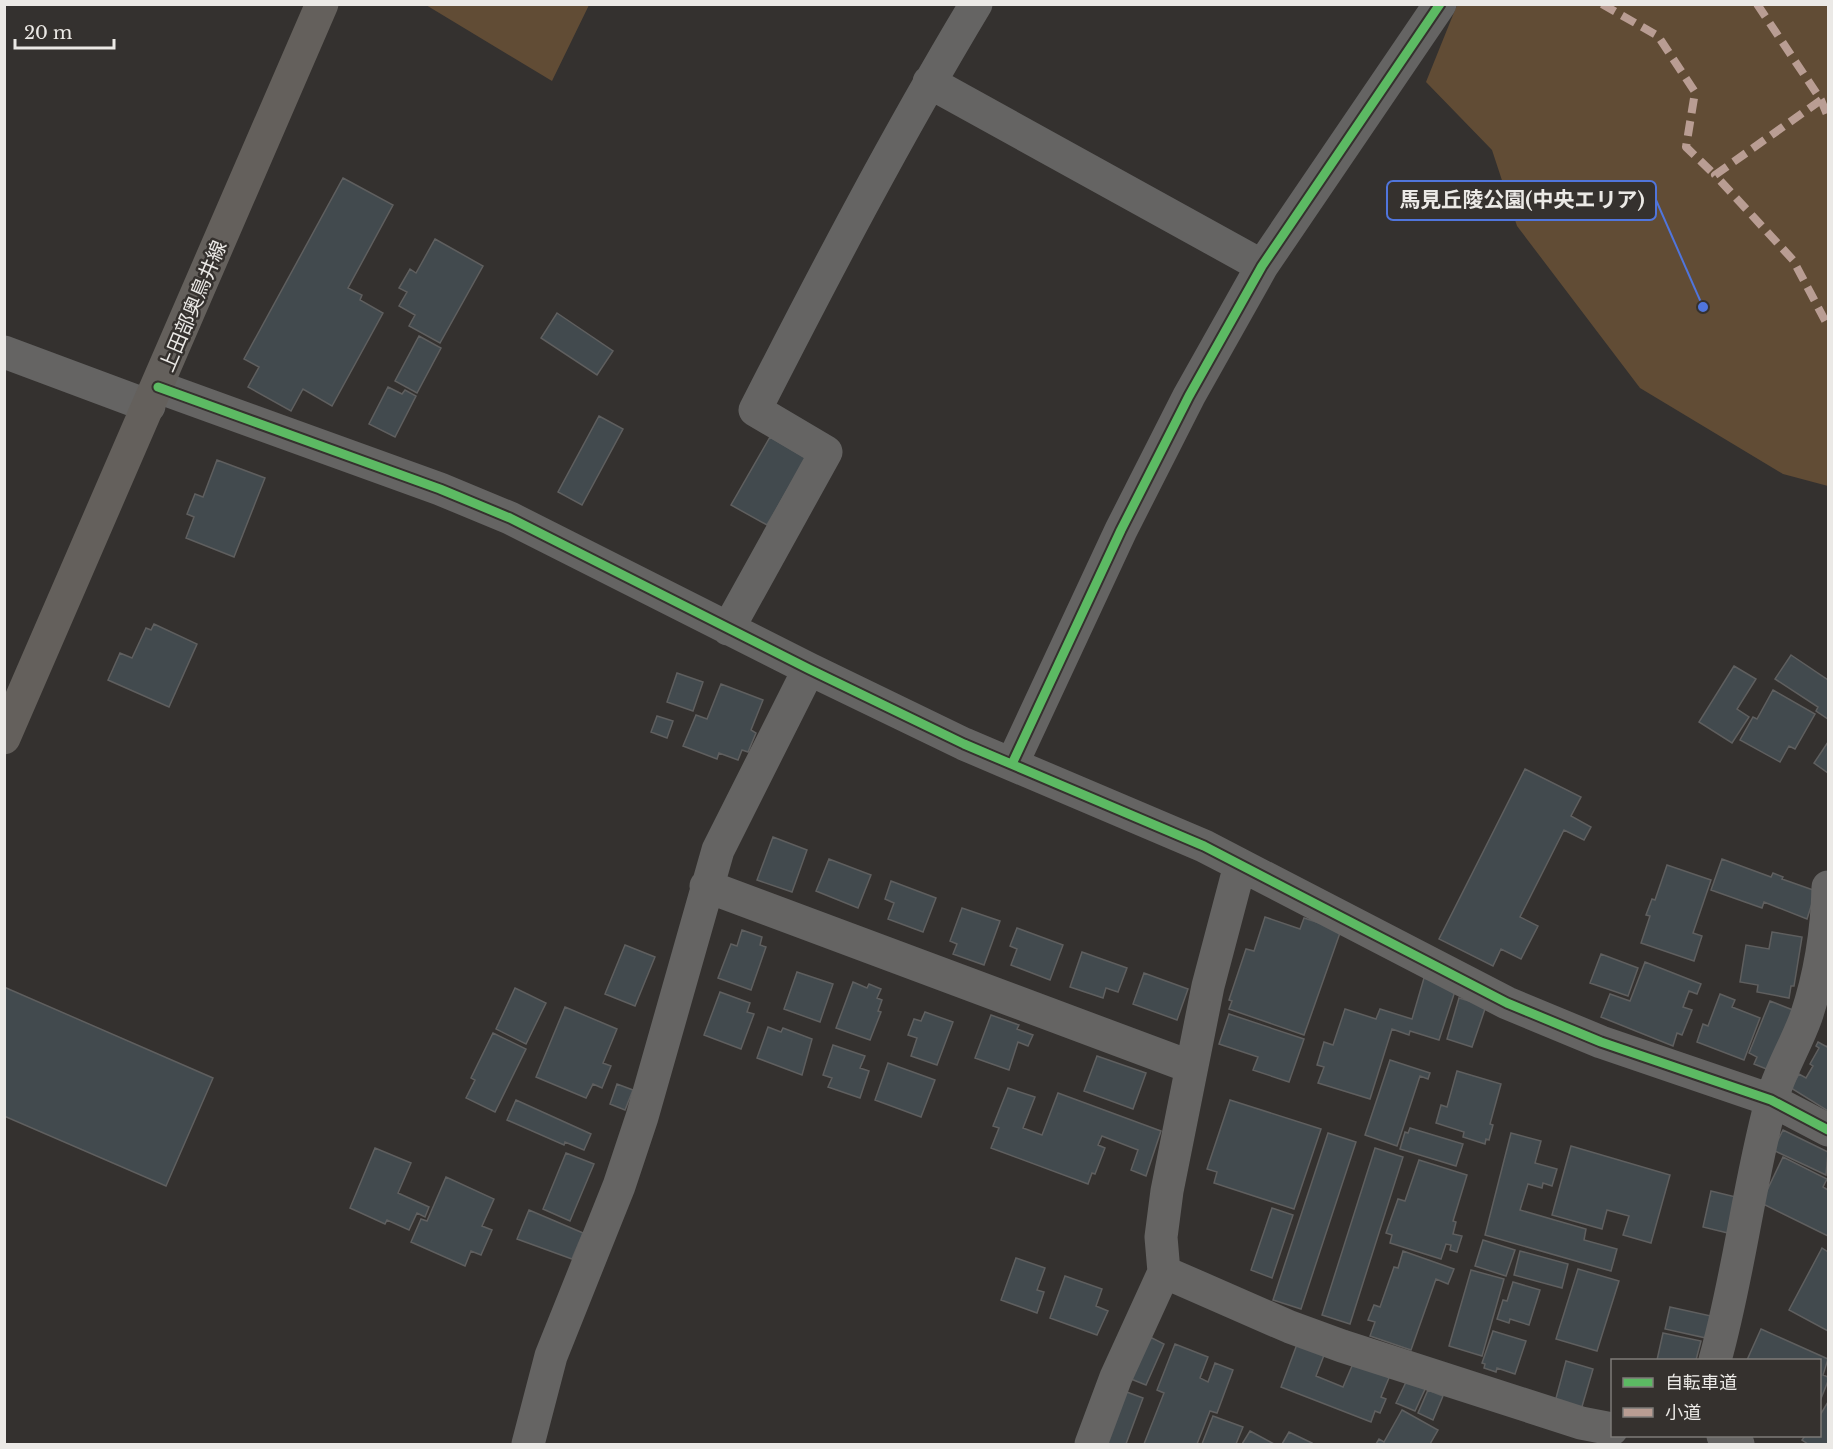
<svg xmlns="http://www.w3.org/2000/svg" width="1833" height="1449" font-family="'Libre Baskerville','Noto Sans JP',serif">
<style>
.green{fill:#614c35}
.building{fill:#424a4e;stroke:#5f5f5f;stroke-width:1.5}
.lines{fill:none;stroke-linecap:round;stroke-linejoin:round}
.street{stroke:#656463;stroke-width:33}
.secondary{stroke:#64605c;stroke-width:33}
.quiet{stroke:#b99d93;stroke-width:8;stroke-dasharray:15 8;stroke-linecap:butt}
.cycleway-casing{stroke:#35312e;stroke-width:13}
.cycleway{stroke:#5cba63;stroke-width:9}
.labels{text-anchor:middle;stroke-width:5;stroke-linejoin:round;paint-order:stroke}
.street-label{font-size:20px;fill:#ebe9e6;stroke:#35312e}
.leader{fill:none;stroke:#5075dc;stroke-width:2}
.callout-dot{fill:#5075dc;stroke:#35312e;stroke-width:2}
.callout{fill:#35312e;stroke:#5075dc;stroke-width:2}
.callout-label{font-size:21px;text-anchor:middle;font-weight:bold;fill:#ebe9e6}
</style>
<rect width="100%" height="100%" fill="#34312f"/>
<path class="green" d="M426 5H589L552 81Z
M1457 5H1828V486L1783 474 1640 388 1517 226 1492 150 1426 82Z"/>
<path class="building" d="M343 178 393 205 348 288 362 295 360 300 383 313 332 406 303 389 291 411 248 387 259 367 244 359Z
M435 239 483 266 440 343 409 326 415 315 399 306 407 292 399 288 410 269 416 273Z
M557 313 613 351 597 375 541 338Z
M419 336 441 348 417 393 395 381Z
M388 387 402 394 405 390 416 396 395 437 369 424Z
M599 416 623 429 582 505 558 492Z
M770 437 806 458 767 525 731 505Z
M217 460 265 478 234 557 186 538 194 517 187 514 195 494 203 497Z
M154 624 197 644 169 707 108 680 120 653 132 658 146 628 151 630Z
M1791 655 1828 680V719L1816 711 1818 707 1775 679Z
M1734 666 1756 679 1737 709 1749 717 1732 743 1699 722Z
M677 673 703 682 693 711 667 702Z
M721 684 763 700 751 730 756 733 748 752 742 750 738 760 719 753 717 759 683 746 696 715 707 719Z
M1773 690 1815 714 1795 749 1789 746 1780 762 1740 740 1753 717 1757 719Z
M657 716 673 721 667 738 651 732Z
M1828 742V773L1814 763Z
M1525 769 1581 797 1571 816 1591 827 1584 840 1564 830 1520 917 1538 926 1521 959 1501 949 1493 966 1439 939Z
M773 837 807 850 792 892 757 880Z
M829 859 871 875 858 908 816 891Z
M1722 859 1771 877 1773 873 1783 877 1782 879 1816 891 1807 919 1764 902 1762 908 1711 890Z
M1667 865 1711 880 1693 933 1702 936 1694 961 1641 943 1650 916 1646 915 1652 899 1655 900Z
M891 881 936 898 923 932 888 919 894 903 885 899Z
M962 908 1000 921 984 965 953 954 957 944 950 941Z
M1265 917 1300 929 1304 918 1341 930 1304 1035 1229 1009 1232 1001 1229 1000 1246 949 1254 951Z
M1017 928 1063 945 1050 980 1011 965 1017 949 1010 946Z
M742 930 762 937 760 945 766 947 751 990 718 978 731 944 737 946Z
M1772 932 1802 937 1794 986H1791L1789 998 1757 992 1758 985 1740 982 1746 945 1769 949Z
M625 945 655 957 635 1006 605 994Z
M1082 952 1127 968 1118 992 1106 988 1103 998 1070 987Z
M1601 954 1638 968 1628 996 1590 983Z
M1645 962 1701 984 1697 994 1689 991 1683 1007 1692 1010 1682 1035 1677 1033 1673 1046 1601 1017 1610 994 1630 1001Z
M797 972 833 984 820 1022 784 1009Z
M1144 973 1188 989 1177 1020 1133 1004Z
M1424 978 1456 988 1439 1040 1410 1031 1409 1035 1392 1029 1370 1099 1318 1083 1324 1067 1317 1065 1324 1042 1333 1045 1345 1009 1376 1019 1380 1009 1412 1019Z
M853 982 867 988 869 984 881 989 877 998 882 1000 878 1011 881 1012 870 1040 836 1028Z
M4 987 213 1078 166 1186 4 1116Z
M515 988 546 1003 526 1044 496 1029Z
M720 992 750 1003 747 1012 754 1014 741 1049 704 1035Z
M1720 994 1735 1000 1732 1007 1760 1018 1744 1060 1697 1042 1703 1024 1708 1026Z
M1459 998 1486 1006 1472 1047 1447 1039Z
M1770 1001 1798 1012 1774 1072 1754 1064 1757 1057 1749 1053Z
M565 1007 617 1029 603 1063 611 1066 602 1088 593 1084 586 1098 536 1077Z
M925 1012 953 1022 937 1065 911 1056 917 1038 908 1035 914 1019 921 1021Z
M1229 1014 1304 1039 1289 1082 1253 1070 1258 1057 1219 1044Z
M991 1015 1019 1025 1017 1029 1033 1035 1028 1046 1018 1042 1009 1070 975 1058Z
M768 1027 781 1032 783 1028 812 1039 802 1075 757 1058Z
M493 1033 526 1049 495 1112 466 1098 475 1080 471 1078Z
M1818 1042 1827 1047 1828 1044V1111L1791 1088 1799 1074 1806 1078 1813 1066 1810 1064 1819 1048 1816 1046Z
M833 1045 865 1056 860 1068 869 1071 860 1098 828 1087 832 1078 823 1075Z
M1097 1056 1146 1073 1133 1109 1084 1091Z
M1390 1060 1430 1073 1428 1079 1420 1076 1397 1146 1365 1135Z
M888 1063 935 1080 921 1117 875 1100Z
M1457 1071 1501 1084 1490 1124 1493 1125 1489 1140 1486 1139 1485 1144 1463 1137 1464 1132 1436 1123 1441 1105 1447 1107Z
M617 1084 633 1090 625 1110 610 1104Z
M1008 1088 1035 1097 1023 1128 1042 1135 1058 1093 1161 1131 1146 1176 1131 1170 1138 1150 1102 1136 1098 1145 1105 1148 1095 1174 1092 1173 1088 1184 991 1148 999 1128 993 1126Z
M516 1100 591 1134 584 1150 565 1142 564 1145 507 1120Z
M1230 1100 1321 1129 1294 1209 1214 1183 1217 1172 1207 1169Z
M1410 1128 1463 1144 1456 1166 1400 1149 1405 1132 1408 1133Z
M1783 1130 1828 1152 1826 1175 1773 1150Z
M1328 1133 1356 1142 1301 1309 1273 1300Z
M1511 1133 1541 1141 1535 1163 1557 1169 1552 1186 1543 1183 1542 1188 1528 1184 1520 1210 1586 1229 1584 1240 1617 1249 1611 1271 1485 1235Z
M1571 1146 1670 1175 1651 1243 1623 1235 1629 1216 1607 1210 1602 1229 1552 1215Z
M375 1148 411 1163 398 1193 429 1207 425 1217 417 1213 409 1230 387 1220 385 1224 350 1208Z
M1375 1148 1403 1157 1350 1324 1322 1315Z
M566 1153 594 1164 570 1221 543 1209Z
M1783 1157 1827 1179 1823 1187 1828 1190V1236L1761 1203Z
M1419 1160 1467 1175 1453 1221 1456 1222 1453 1234 1462 1236 1457 1252 1450 1250 1451 1245 1446 1244 1441 1259 1390 1243 1392 1235 1386 1233 1398 1199 1405 1201Z
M446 1177 494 1199 482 1226 492 1230 481 1255 471 1251 465 1266 411 1242 421 1219 427 1221Z
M1711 1191 1740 1198 1732 1234 1703 1227Z
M1272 1208 1293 1215 1272 1278 1251 1270Z
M529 1210 583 1233 572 1259 517 1239Z
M1483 1240 1515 1250 1506 1276 1475 1266Z
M1822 1248 1828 1252V1331L1789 1310Z
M1403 1251 1454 1269 1448 1284 1436 1279 1411 1350 1370 1336 1375 1322 1368 1320 1374 1305 1380 1307 1394 1267 1398 1268Z
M1520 1251 1568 1264 1562 1288 1514 1275Z
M1016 1258 1045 1268 1037 1290 1044 1292 1037 1313 1001 1300Z
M1578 1269 1619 1281 1597 1351 1556 1339Z
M1471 1270 1504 1279 1482 1356 1449 1346Z
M1065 1276 1102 1289 1096 1306 1108 1311 1097 1335 1050 1318Z
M1513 1282 1540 1290 1529 1325 1510 1319 1509 1323 1497 1319 1503 1300 1507 1301Z
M1670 1307 1711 1316 1706 1338 1665 1329Z
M1761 1329 1828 1359 1823 1375 1828 1377V1381L1820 1401V1360H1747Z
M1493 1331 1526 1341 1515 1374 1497 1368 1496 1372 1484 1368 1485 1364 1482 1363Z
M1663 1333 1701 1341 1696 1360H1657Z
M1150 1337 1164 1344 1146 1385 1131 1379Z
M1299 1339 1326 1350 1316 1376 1343 1387 1355 1359 1391 1373 1381 1397 1386 1399 1380 1413 1375 1411 1371 1422 1281 1387Z
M1175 1344 1208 1357 1200 1378 1208 1382 1215 1363 1233 1370 1217 1413 1210 1411 1197 1444H1144L1164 1393 1157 1390Z
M1566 1361 1593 1369 1581 1410 1555 1402Z
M1408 1378 1426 1387 1415 1411 1396 1403Z
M1428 1390 1443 1396 1433 1420 1418 1413Z
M1124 1391 1143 1398 1126 1444H1110L1106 1441Z
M1828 1402V1444H1808L1802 1440 1805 1436H1820V1415Z
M1402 1410 1438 1430 1430 1444H1376L1379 1439 1384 1442Z
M1213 1416 1243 1427 1236 1444H1202Z
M1250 1431 1274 1444H1242Z
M1289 1432 1312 1443 1311 1444H1282Z"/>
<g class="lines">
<path class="street" d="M929 82 1262 266
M4 352 149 406
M158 387 440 489 510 518 809 669 964 744 1204 846 1507 1003 1601 1042 1771 1100 1828 1130
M728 629 826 452 755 410C825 273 896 137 976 4
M1012 764 1121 530 1189 396 1262 266 1440 4
M706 886 1191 1067
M1164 1272 1290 1327 1342 1346 1581 1423 1612 1429
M1715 1360C1739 1275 1748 1187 1771 1102 1779 1072 1796 1045 1806 1017 1820 975 1827 931 1828 887
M1723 1436 1738 1444
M528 1444 551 1356 619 1186 642 1117 718 850 809 669
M1091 1444 1116 1377 1164 1272 1161 1237 1167 1191 1208 986 1240 865"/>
<path class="secondary" d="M4 738 322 4"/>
<path class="quiet" d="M1602 4 1658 36 1695 92 1686 147 1715 175
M1757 4 1821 100 1828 117
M1821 100 1715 175 1793 260 1828 326"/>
<defs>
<path id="cycleway" d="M158 387 440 489 510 518 809 669 964 744 1204 846 1507 1003 1601 1042 1771 1100 1828 1130
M1012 764 1121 530 1189 396 1262 266 1440 4"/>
</defs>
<use href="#cycleway" class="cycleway-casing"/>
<use href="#cycleway" class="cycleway"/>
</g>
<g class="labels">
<g class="street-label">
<text transform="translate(193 306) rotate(-67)" y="7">上田部奥鳥井線</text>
</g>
</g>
<path class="leader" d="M1703 307L1656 200"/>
<circle class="callout-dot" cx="1703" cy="307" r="6"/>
<rect class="callout" x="1387" y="181" width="269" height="39" rx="6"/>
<g class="callout-label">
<text x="1522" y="207">馬見丘陵公園(中央エリア)</text>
</g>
<rect width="1833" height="1449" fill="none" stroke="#ebe9e6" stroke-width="12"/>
<rect x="1611" y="1359" width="210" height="78" fill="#35312e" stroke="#7e7b78" stroke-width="1.5"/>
<rect x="1623" y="1378" width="30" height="9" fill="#5cba63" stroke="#7e7b78" stroke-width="1.5"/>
<text x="1665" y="1389" font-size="18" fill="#ebe9e6">自転車道</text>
<rect x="1623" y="1408" width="30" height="9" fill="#b99d93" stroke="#7e7b78" stroke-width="1.5"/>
<text x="1665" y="1419" font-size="18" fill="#ebe9e6">小道</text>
<path d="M15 39v9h99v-9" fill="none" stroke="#ebe9e6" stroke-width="3"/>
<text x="24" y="39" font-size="18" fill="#ebe9e6" stroke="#35312e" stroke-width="4.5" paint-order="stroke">20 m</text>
</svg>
